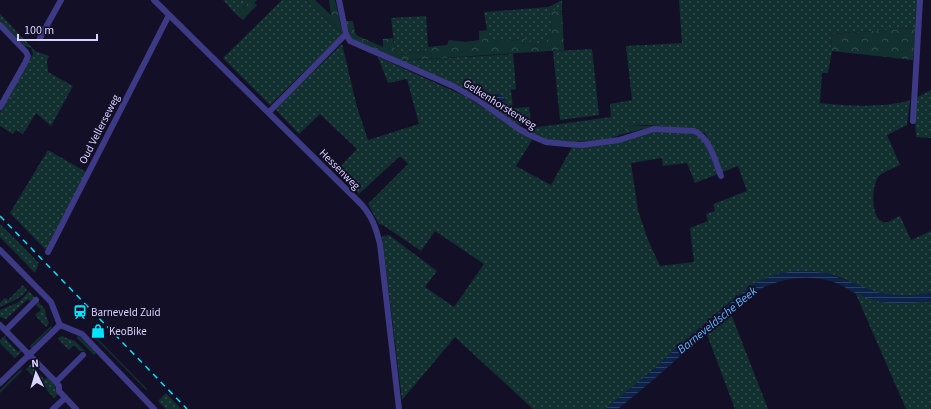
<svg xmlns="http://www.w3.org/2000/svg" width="931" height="409" font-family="'Source Sans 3',sans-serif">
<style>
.grass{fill:url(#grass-dots)}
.forest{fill:url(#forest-crowns)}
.water{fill:url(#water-rules)}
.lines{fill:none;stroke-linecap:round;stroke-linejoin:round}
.street{stroke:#3d3a85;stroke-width:6}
.rail{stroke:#00e5ff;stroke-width:1.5;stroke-dasharray:6 5;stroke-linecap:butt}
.labels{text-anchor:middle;stroke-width:4;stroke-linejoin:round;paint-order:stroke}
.street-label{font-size:11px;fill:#d9d4ff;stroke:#130f26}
.poi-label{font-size:11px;fill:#d9d4ff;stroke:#130f26;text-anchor:start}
.water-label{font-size:12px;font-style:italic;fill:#62b6ff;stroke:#130f26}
</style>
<defs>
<pattern id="grass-dots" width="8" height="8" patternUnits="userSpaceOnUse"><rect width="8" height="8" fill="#12302f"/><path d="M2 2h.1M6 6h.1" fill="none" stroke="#344d4e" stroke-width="1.8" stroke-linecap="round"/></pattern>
<pattern id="forest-crowns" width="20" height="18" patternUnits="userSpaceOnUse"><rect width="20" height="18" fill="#12302f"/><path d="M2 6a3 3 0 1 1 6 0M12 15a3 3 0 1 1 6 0" fill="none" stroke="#344d4e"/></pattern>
<pattern id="water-rules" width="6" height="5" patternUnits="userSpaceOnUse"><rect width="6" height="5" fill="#0c2248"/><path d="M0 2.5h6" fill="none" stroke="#2f4163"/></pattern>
</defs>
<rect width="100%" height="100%" fill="#130f26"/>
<path class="grass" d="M223 0H250L237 15Z
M282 0H305L343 34 270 105 223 58Z
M562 0V10L550 11C551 25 557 41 538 43 531 43 528 43 524 38 513 41 500 44 490 38L488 30H487L484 12 549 7Z
M679 0H918L916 28 831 34 832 51 828 73H822L820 103C844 106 887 108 910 100L907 125 887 135 900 165C894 168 885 171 880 175 871 182 870 218 883 222 887 224 895 218 900 216L911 240 931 231V293C914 296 896 297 879 293 864 289 850 281 836 276 802 265 764 273 738 296L736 295 735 296 736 298 731 301 677 347 653 370 605 409H533L455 337 402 400 382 236 389 235 437 271 425 287 454 307 484 264 435 231 421 251 383 225 379 224 368 204 408 164 401 157H399L359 194 336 171 357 149 320 114 299 134 276 110V108L342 44 357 107 368 140 419 124 407 79 388 83 378 57 467 97 532 140 516 166 551 185 572 147H590L604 145 652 131 676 132 698 135 704 141 718 174 695 183 687 163 663 166 662 158 631 163 638 210 648 240 660 266 694 262 690 228 708 221 706 214 715 211 713 204 747 191 738 166 723 172V173L705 133C688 130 642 121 627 127 625 129 623 132 621 134 605 144 551 143 534 136 531 134 527 131 524 129L611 117 610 104 632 100 626 46 682 43Z
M0 14 35 51 49 56 47 61 48 72 73 86 51 126 36 113 23 134 16 130 13 134 0 126V112L33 54 31 48 25 46 0 21Z
M426 16 428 47 426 51 400 55 395 51 391 18Z
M592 49 599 115 560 120 553 51Z
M513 54 516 89 511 90 513 108 529 107 531 124 521 125 517 124 470 93 397 61Z
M931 90V138L916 137 914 99Z
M48 150 86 172 46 250 10 213Z
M0 224 39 263 35 273 0 237Z
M23 285 27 290C21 299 10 302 0 307V303L5 298 8 300Z
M29 291 35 298 31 302 28 299 6 319 0 317V310L19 302Z
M855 292C886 304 898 305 931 301V409H906Z
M38 302 45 309 46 316 49 323 46 327 35 315 41 310 36 305Z
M730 311 768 409H735L706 332Z
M51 326 52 327 33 346 34 347 32 349 30 346Z
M7 334 5 338 18 352 21 349 23 350 15 358 0 343V340Z
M78 335 96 353 94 355 77 338Z
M61 336 75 341 85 351H80L74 345 69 350 58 339Z
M97 338 147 389 146 390 96 339Z
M33 362 34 363 32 366 45 380 48 377 55 385 56 391 58 394 54 398 26 369Z
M21 369 22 371 0 393V390Z
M166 393 181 409H166L158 401Z"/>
<path class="forest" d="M250 0H257L254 3 257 5 243 20 237 15Z
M305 0H315L331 15 329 0H335L343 34Z
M562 10 564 50 397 61 353 41 350 36 346 21H353L355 33 358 36 383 47V39L393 38 395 51 400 55 426 51 428 47 447 45 449 40 466 42 479 40V31L488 30 490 38C500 44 513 41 524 38 528 43 531 43 538 43 557 41 551 25 550 11Z
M916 28 913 60 832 51 831 34Z
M630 125 665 127 647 128 620 135 627 127Z"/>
<path class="water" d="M499 94 506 99 503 105H500L493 101V99L495 95Z
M795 271H808L826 273 880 293 905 296 931 293V301C915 303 898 305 882 302 872 300 863 296 853 292 847 289 841 284 834 282 802 272 768 280 742 301L741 300 739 301 740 303 652 381 618 409H605L653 370 677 347 736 298 737 299 738 297V296C754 281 773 274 795 271Z"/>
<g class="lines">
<path class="street" d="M154 0 361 204C372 216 376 228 380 244L399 409
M339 0 346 34 350 41 453 86 478 100 519 129 534 137 546 142 566 144 582 145 619 140 654 129 694 131C709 136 716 163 721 176
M0 25 26 52 28 56 25 63 0 107
M40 38 61 0
M269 112 346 34
M913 121 920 0
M0 250 51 302 60 325 82 334 154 409
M48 252 169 15
M0 325 56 382 59 386V391L76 409
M6 330 36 300
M56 382 83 355
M0 383 60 325
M53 409 65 398"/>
<path class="rail" d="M0 216 187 409"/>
</g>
<defs>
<symbol id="station-bare" viewBox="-9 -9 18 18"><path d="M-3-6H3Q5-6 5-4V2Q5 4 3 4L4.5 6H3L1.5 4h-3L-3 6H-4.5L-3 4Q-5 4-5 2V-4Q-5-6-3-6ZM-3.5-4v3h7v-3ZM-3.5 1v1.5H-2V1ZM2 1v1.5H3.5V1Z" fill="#00e5ff" stroke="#130f26" stroke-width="2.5" paint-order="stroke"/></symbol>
<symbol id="shop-bare" viewBox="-9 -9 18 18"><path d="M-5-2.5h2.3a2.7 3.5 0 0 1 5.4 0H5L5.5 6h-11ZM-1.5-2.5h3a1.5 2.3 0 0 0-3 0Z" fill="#00e5ff" stroke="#130f26" stroke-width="2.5" paint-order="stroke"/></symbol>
</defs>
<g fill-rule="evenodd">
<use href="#station-bare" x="70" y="302" width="20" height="20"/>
<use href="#shop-bare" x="88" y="321" width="20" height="20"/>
</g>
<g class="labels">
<g class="street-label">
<text transform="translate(500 104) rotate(32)" y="4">Gelkenhorsterweg</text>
<text transform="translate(99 129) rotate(-63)" y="4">Oud Vellerseweg</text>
<text transform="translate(340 169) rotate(45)" y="4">Hessenweg</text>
</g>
<g class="poi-label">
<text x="91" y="316">Barneveld Zuid</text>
<text x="109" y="335">KeoBike</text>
</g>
<g class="water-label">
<text transform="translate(717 320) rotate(-39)" y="4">Barneveldsche Beek</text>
</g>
</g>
<g transform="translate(36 373) rotate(355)" stroke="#130f26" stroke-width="3" paint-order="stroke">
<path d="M0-3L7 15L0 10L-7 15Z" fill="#d9d4ff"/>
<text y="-6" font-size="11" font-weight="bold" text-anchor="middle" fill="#d9d4ff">N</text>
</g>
<path d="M18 34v6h79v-6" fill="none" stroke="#d9d4ff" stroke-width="2"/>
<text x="24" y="34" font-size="12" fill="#d9d4ff" stroke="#130f26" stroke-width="3" paint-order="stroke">100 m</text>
</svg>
